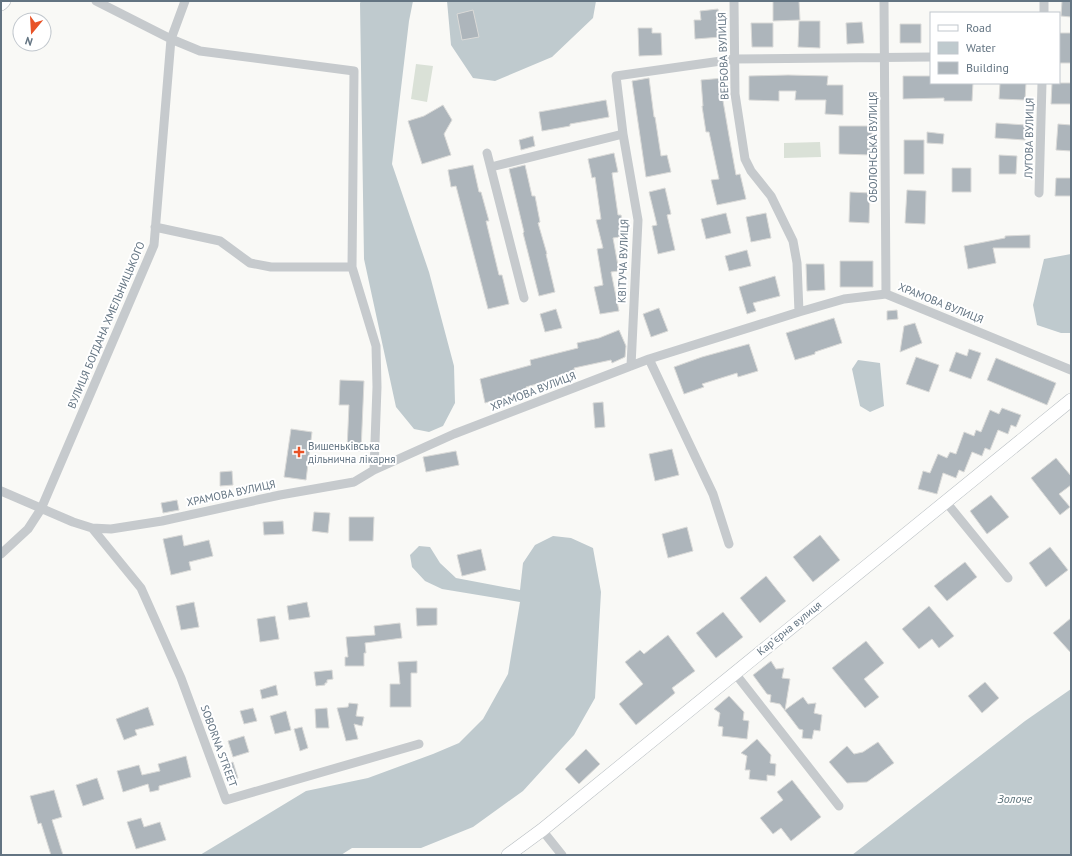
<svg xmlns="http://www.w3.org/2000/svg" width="1072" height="856" font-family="'PT Sans',sans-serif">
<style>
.green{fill:#dae1d7}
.water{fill:#bfcace}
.building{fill:#adb5bb;stroke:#dadad8}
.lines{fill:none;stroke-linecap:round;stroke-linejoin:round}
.secondary-casing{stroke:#b8bec2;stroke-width:14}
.street{stroke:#c6cacd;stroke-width:9}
.secondary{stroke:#fff;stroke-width:13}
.poi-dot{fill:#e85226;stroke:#fff;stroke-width:1.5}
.labels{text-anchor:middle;stroke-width:4;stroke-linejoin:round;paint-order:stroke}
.street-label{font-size:11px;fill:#637482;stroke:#fff}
.poi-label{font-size:11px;fill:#637482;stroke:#fff;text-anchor:start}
.water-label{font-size:12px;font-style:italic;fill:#5e747c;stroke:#fff}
</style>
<rect width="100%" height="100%" fill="#f9f9f6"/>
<path class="green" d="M416 64 433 66 427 102 411 99Z
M820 142 821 157 784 158V143Z"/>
<path class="water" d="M361 1H413L409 21 392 164 429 272 454 366 455 403 443 426 429 432 414 429 396 407 364 259 360 3Z
M447 1H596L593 18 552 57 495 81 473 78 451 45Z
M1071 254V333H1061L1037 325 1033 305 1044 259Z
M858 360 880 363 884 406 870 412 860 406 852 369Z
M553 536 571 538 593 548 601 592 595 698 574 735 523 791 473 827 421 848H352L341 855H200L306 791 368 778 433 754 459 743 483 719 508 674 520 602 442 589 425 581 412 567 410 555 419 546 430 547 440 563 456 578 520 590 523 563 535 545Z
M1071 689V855H852L1025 721Z"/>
<path class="building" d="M773 1H799L800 20 773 21Z
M1062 1H1071V17L1061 16Z
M718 9 721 37 695 39 694 20H701L700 11Z
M473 10 479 37 462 40 457 14Z
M799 21H820V48L798 47Z
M862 22 864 43 847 44 846 23Z
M751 23H773V47H752Z
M900 24H921V43H900Z
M638 28H652V33H661L662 55 639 56Z
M1059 33H1071V63H1059Z
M788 75 828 76 827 85H843V115L825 114 826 100H795L796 91H779V101L749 100V76Z
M903 76H931V83H973L972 101H944V98L903 99Z
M649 78 654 117H655L661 156 667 155 671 172 646 177 632 81Z
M724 78 726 94 722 95 729 136 736 175 740 174 746 199 717 205 711 180 719 179 709 132H706L702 106H703L701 80Z
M1000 83H1026L1025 100 999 99Z
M1052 83H1071V104H1051Z
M606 100 609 117 570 124V126L542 131 539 112Z
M443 105 452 120 444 134 451 155 422 164 408 121 424 116Z
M996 123 1026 125 1025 140 995 138Z
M1058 124 1071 125V151L1056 150Z
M839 126H872V155L839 154Z
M927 132 944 134 943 144 927 143Z
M533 136 535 146 521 150 519 140Z
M904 140H924V174H904Z
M614 153 618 172 612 173 618 215H621L626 236 613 238 619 271 611 272 619 311 600 314 594 287 603 285 597 249 603 248 596 220 601 219 595 177 592 178 588 159Z
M999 155 1017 156 1016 174H999Z
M473 165 479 192H481L489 221H486L499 275H502L509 304 488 309 456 186 451 187 448 170Z
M525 165 532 196H535L540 222 538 223 547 254H546L555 292 539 296 523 233 524 232 509 169Z
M952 168H971V192H952Z
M1056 178H1071V196H1055Z
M665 188 671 214 667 215 675 250 658 254 652 226 657 225 649 192Z
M907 190 926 191 925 224 905 223Z
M850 192 870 193 869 223 849 222Z
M726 213 731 233 706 239 701 219Z
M766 213 771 238 751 242 746 217Z
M1030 235V248H993L996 263 968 269 964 246 1005 238V236Z
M747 250 751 266 729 271 725 256Z
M840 261H873V287H840Z
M806 264H824L825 290 807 291Z
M775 276 780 296 753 303 756 311 747 314 739 287Z
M659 308 668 331 651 337 643 314Z
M556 309 562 328 545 332 540 314Z
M897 310 898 319 887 320V311Z
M834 318 842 343 815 352V354L795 360 786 333Z
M915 323 922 343 900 352 904 326Z
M619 330 626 346 625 357 612 363 611 360 574 368 576 376 559 380 558 378 526 387 527 391 485 403 480 379 531 365 530 360 578 348 577 343 599 338Z
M749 344 758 371 738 377 737 373 702 384 704 387 684 394 674 367 702 357Z
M969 349 981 353 971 379 949 371 956 352 967 356Z
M916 357 939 365 929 392 906 384Z
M996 358 1056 383 1047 405 987 380Z
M340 380 364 381 361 451 347 450 349 405H339Z
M603 402 605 427 595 428 593 403Z
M1002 408 1021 415 1016 427 1011 425 1008 434 998 430 990 450 985 448 982 456 972 452 964 472 959 470 956 478 943 473 937 494 918 489 923 471 930 473 938 454 947 458 950 452 956 454 964 432 974 436 976 430 981 432 990 410 999 414Z
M291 429 312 432 306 480 284 477Z
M672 449 679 475 655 481 649 454Z
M456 451 459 465 426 472 423 457Z
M1056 458 1071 476V485L1059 494 1070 507 1060 515 1031 478Z
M232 471 233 485 220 486V472Z
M991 495 1009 517 987 534 970 511Z
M177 500 179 510 163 513 161 503Z
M314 512 330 513 328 533 312 531Z
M349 517H374L373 541H349Z
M283 521 284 534 264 535 263 522Z
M687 527 693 551 668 558 662 534Z
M182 535 184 546 209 540 213 556 189 562 191 570 171 575 163 539Z
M820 535 840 560 813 582 793 557Z
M1050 547 1068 570 1046 587 1029 563Z
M481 549 486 570 462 576 457 555Z
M965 562 977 577 947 601 934 586Z
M766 576 786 601 760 623 740 598Z
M194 602 199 627 181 630 176 606Z
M307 602 310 617 289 620 287 606Z
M929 606 954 636 939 648 932 639 919 649 902 629Z
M416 608H437V625L417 626Z
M723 612 743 637 716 658 696 633Z
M275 616 279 639 260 642 257 619Z
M1071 618V653L1053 633Z
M400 623 402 638 365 643 366 653H364V666H345V657H348L346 637 375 635 374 626Z
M668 635 695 671 672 688 675 693 636 725 619 704 643 684 625 662 640 650 644 654Z
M866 641 884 663 864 679 879 697 865 708 832 668Z
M417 661V673H411V707H390V684H400L398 662Z
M771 661 776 669 784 668 782 678 790 679 785 710 803 697 808 704 816 703 814 713 822 715 820 731 814 730 812 739 802 738 803 730 799 729 780 704 770 702 771 695 767 694 753 675Z
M332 670 333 679 327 680V683H325V685L316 686 314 672Z
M985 682 999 698 982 713 968 696Z
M276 685 278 695 262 699 260 690Z
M729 696 744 712 743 720 749 721 747 739 722 736 723 727 718 726 720 713 714 709Z
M349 703 358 704 356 716 364 717 362 726 354 724 358 739 346 741 337 708 348 707Z
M148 707 154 725 135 730 137 735 124 740 116 719Z
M253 708 257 721 244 724 240 711Z
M327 708 329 728H316L315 709Z
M286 711 291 730 275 734 270 716Z
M302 727 308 748 300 751 294 729Z
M244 736 249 752 233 757 228 741Z
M757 739 771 755 770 763 776 764 775 776 767 775V781L749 779 750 770H745L747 756 741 753Z
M878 742 894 763 867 782 847 783 829 762 847 746 854 754 863 752Z
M586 749 600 764 579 784 565 769Z
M186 756 191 777 159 786V790L150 792 148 784 123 792 117 771 139 765 142 775 160 771 158 764Z
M233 762 238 778 229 780 225 765Z
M97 778 104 799 83 806 76 785Z
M792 780 821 817 791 841 781 828 773 834 760 818 783 800 777 792Z
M54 790 62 817 52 820 63 855H51L41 823 38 824 30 796Z
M141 818 144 827 160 822 166 840 136 849 127 822Z"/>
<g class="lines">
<defs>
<path id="secondary" d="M1 4 4 1
M508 855 542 830 1071 400"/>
</defs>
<use href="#secondary" class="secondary-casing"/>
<path class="street" d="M96 1 171 39 200 51 354 71 352 267 376 346 377 387 374 470
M734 1 735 94 745 159 751 171 771 196 793 241 797 263 799 312
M884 1 886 294
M1044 13V1
M487 153 524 298
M491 167 623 134
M1039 193 1042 83
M155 227 220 241 250 263 271 267H352
M649 359 713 494 729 544
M631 366 638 220 623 134 616 76 735 59 931 57
M1 491 73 522 92 528 111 529 162 521 280 495 354 482 374 470 454 434 649 359 799 312 844 299 886 294 1071 370
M946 502 1008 578
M92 528 141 588 181 678 226 800 419 744
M1 554 28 529 41 509 154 245 171 39 185 1
M734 672 839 806
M542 830 562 855"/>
<use href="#secondary" class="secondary"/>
</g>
<path class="poi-dot" d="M297 446h4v4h4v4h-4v4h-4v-4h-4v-4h4z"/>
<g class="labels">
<g class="street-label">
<text transform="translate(723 56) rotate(-92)" y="4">ВЕРБОВА ВУЛИЦЯ</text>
<text transform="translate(1029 138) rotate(-89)" y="4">ЛУГОВА ВУЛИЦЯ</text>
<text transform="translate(873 147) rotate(-90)" y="4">ОБОЛОНСЬКА ВУЛИЦЯ</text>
<text transform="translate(623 261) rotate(-88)" y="4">КВІТУЧА ВУЛИЦЯ</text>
<text transform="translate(941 303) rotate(22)" y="4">ХРАМОВА ВУЛИЦЯ</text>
<text transform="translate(106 325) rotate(-67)" y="4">ВУЛИЦЯ БОГДАНА ХМЕЛЬНИЦЬКОГО</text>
<text transform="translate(533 391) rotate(-21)" y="4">ХРАМОВА ВУЛИЦЯ</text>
<text transform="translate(231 493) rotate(-12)" y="4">ХРАМОВА ВУЛИЦЯ</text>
<text transform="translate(789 628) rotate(-39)" y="4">Карʼєрна вулиця</text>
<text transform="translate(219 746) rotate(70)" y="4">SOBORNA STREET</text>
</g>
<g class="poi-label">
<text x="308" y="450">Вишеньківська<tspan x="308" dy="13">дільнична лікарня</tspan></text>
</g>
<g class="water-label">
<text x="1015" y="803">Золоче</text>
</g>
</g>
<rect width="1072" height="856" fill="none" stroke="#637482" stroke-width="4"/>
<rect x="930" y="12" width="130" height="72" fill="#ffffff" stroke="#c1c7cd"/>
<rect x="938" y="25" width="20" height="6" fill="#ffffff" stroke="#c1c7cd"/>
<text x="966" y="32" font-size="12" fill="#637482">Road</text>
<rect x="938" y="42" width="20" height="12" fill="#bfcace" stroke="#c1c7cd"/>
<text x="966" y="52" font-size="12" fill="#637482">Water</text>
<rect x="938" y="62" width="20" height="12" fill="#adb5bb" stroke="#c1c7cd"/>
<text x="966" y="72" font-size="12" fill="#637482">Building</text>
<g transform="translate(32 32) rotate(198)"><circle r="19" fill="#ffffff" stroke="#c1c7cd"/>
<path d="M0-3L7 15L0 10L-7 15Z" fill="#e85226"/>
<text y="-6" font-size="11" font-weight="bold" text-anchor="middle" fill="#637482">N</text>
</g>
</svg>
